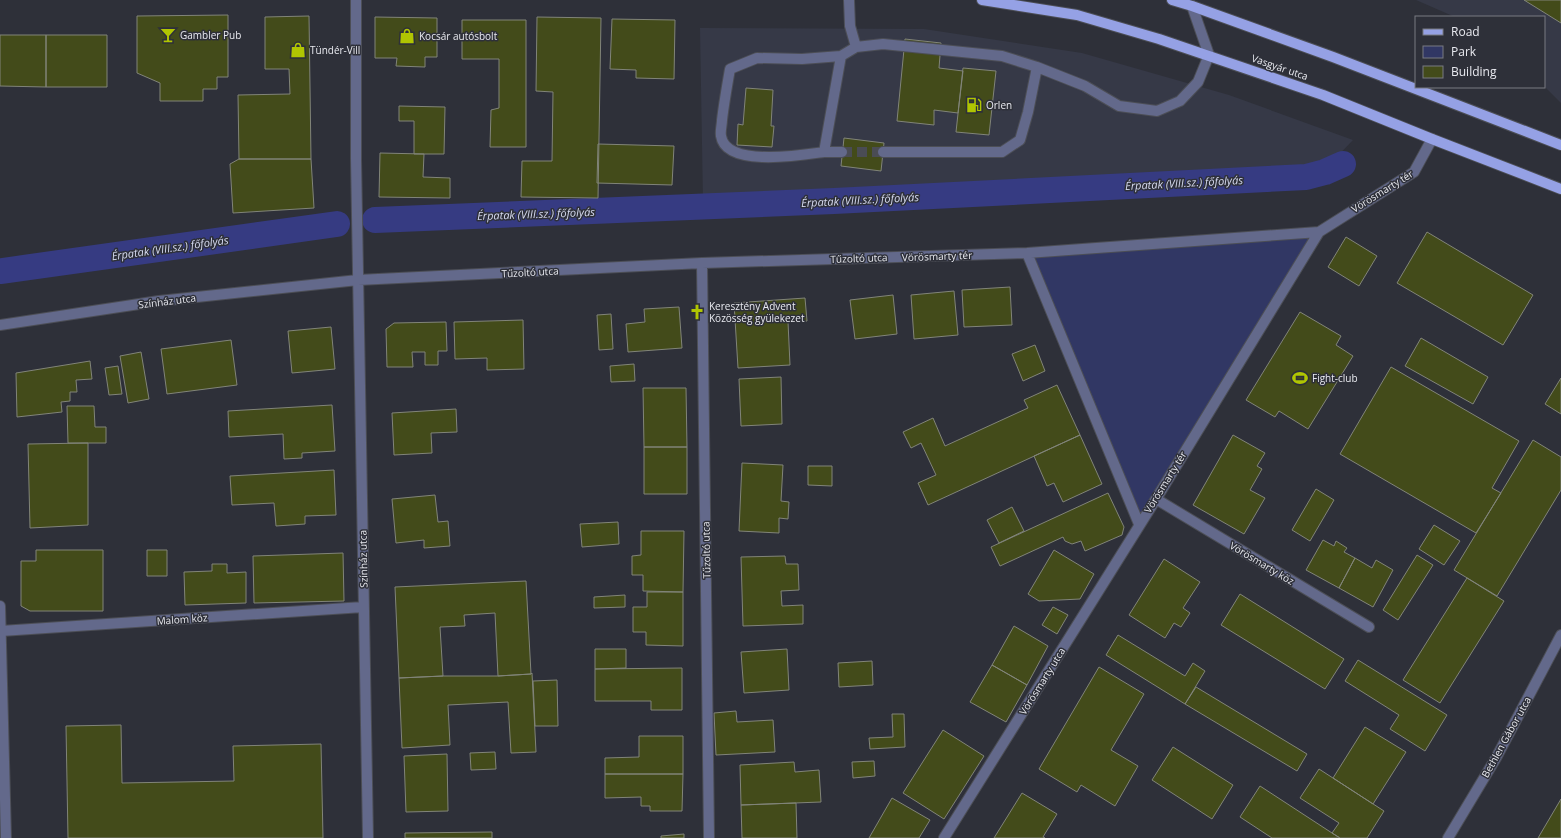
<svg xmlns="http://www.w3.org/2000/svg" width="1561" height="838" font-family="'Open Sans',sans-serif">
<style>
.built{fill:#363947}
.green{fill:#313764}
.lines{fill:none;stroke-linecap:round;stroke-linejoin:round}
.canal{stroke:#363b82;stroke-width:26}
.building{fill:#434b1a;stroke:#818479}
.minor-tunnel{stroke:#4a4c54;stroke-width:10;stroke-dasharray:10 5;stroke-linecap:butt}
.minor-casing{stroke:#4c4e56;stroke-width:12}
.major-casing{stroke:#4c4e56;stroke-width:12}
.minor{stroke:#63698b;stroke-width:10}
.major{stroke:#95a1e5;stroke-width:10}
.labels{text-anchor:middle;stroke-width:3;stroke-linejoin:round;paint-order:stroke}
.poi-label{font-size:10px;fill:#e8e9ef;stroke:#2e3039;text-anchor:start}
.street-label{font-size:10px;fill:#e8e9ef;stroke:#2e3039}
.water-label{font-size:11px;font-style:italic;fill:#d6daf0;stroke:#2e3039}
</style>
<rect width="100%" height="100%" fill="#2e3039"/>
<path class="built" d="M1416 0H1561V103L1544 86V17H1455Z
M700 28 924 29 1082 53 1229 95 1353 140 1328 166 1008 186 703 202Z"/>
<path class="green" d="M1319 232 1139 524 1027 253Z"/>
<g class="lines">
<path class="canal" d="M375 220 834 201 1306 177 1325 172 1343 164
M2 271 337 224"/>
</g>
<path class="building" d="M1524 0H1561V23Z
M228 15V77H217V89H203V101H160V83L137 73V16Z
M309 16 311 159H239L238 95 290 94 289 69H265V17Z
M375 17 437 18V57H425V67L396 66 397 58H375Z
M537 17 601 18 598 198 521 197 522 161H552L553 92 536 91Z
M612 19 675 20 674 79 636 78V70L610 69Z
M462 20H526V147H490L491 110 499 108V59H462Z
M0 35H46V87L0 86Z
M46 35H107V87H46Z
M905 39 941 43 939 68 963 71 958 113 934 110V125L897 121Z
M963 68 996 71 989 135 956 132Z
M746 88 773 90 771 126H774L772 147 737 145 738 124 743 125Z
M399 106 445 107 444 154H414V121H399Z
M844 138 884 143 881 171 841 166Z
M598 144 674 146 672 185 597 183Z
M380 153 424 154 423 177 450 178V198L379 197Z
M239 159H311L314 208 233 213 230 164Z
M1427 232 1533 295 1503 345 1397 283Z
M1346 237 1377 256 1359 286 1328 267Z
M1010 287 1012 325 964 327 962 290Z
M954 291 958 335 914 339 911 295Z
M893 295 897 334 855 339 850 300Z
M805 298 807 321 788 322 790 365 738 368 734 303Z
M679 307 682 348 628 352 626 324 645 322 644 309Z
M1300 312 1341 336 1336 345 1353 356 1308 429 1279 411 1275 417 1246 400Z
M611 314 613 349 599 350 597 315Z
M523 320 524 369 487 370V358L455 359 454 322Z
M446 322 447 351H438V365H425V352H412L413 367H387L386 329 394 323Z
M331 327 335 369 292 373 288 331Z
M1421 338 1488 377 1473 404 1405 366Z
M231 340 237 385 167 394 161 349Z
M1035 345 1045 371 1023 381 1012 354Z
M141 352 149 399 128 403 120 356Z
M90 361 92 379 76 380 77 392H70V401L61 402 62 412 17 417 16 373Z
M634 364 635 381 611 382 610 366Z
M118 366 122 394 109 395 105 368Z
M1391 367 1519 441 1492 488 1501 493 1476 533 1340 454Z
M781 377 782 424 741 426 739 379Z
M1561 378V414L1545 404Z
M1057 385 1080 435 928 505 918 483 936 475 921 443 911 448 903 432 933 418 945 446 1028 408 1024 400Z
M643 388H686L687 447H644Z
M332 405 335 451 302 453V458L284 459 283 434 229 437 228 411Z
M67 406H94L95 427H106V443H68Z
M456 409 457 432 431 433 432 453 394 455 392 413Z
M1080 435 1102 484 1063 502 1054 483 1047 486 1034 456Z
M1233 435 1265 453 1257 466 1262 469 1250 490 1265 498 1244 534 1193 505Z
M1533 440 1561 457V490L1497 596 1454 570Z
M88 443V525L30 528 28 444Z
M644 447H687V494H644Z
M742 463 783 465 781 501 789 502 788 519 779 518V533L739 531Z
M808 466H832V486L808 485Z
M334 470 336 515 305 516V524L276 526 274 503 232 505 230 476Z
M1316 489 1334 500 1310 541 1292 530Z
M1108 493 1124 527 1122 535 1085 551 1081 541 1072 544 1065 541 1063 537 1000 566 991 547Z
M435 495 438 522 448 521 450 546 424 548V540L396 543 392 499Z
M1012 507 1024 531 999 543 987 520Z
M618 522 619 544 582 547 580 524Z
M1434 525 1460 541 1444 565 1419 549Z
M641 531H684L683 592 643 591V575H632V556L641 555Z
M1323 540 1334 546 1336 541 1347 548 1344 552 1355 558 1339 588 1306 570Z
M36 550H103V611H30L21 606V561H36Z
M147 550H167V576H147Z
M1054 550 1094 574 1080 599 1039 601 1028 594Z
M343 553 344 601 254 603 253 556Z
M1417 555 1433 565 1398 620 1383 610Z
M785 556 786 564H798L799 590 781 591 782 606 803 605V624L743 626 741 557Z
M1355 558 1372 568 1376 560 1393 570 1373 607 1339 588Z
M1164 559 1200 582 1183 608 1190 613 1181 627 1174 623 1165 638 1129 615Z
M212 564H227V573L246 572V603L185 605 184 572 212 571Z
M1467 578 1504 601 1440 703 1403 680Z
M526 581 531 674 498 676 495 613 464 615 465 626 440 627 443 676 399 678 395 587Z
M647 592H683V646L646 645V632H633V607H647Z
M1240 594 1344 659 1325 689 1221 625Z
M625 595V607L594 608V597Z
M1053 607 1068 615 1057 634 1042 625Z
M1014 626 1048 646 1027 685 992 665Z
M1118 635 1185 676 1193 663 1205 671 1185 704 1106 655Z
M595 649H626V668L595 669Z
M787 649 789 690 744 693 741 652Z
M1358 660 1447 715 1425 751 1390 729 1399 715 1345 681Z
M872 661 873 685 839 687 838 663Z
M992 665 1027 685 1006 722 970 702Z
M1099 667 1144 694 1111 750 1138 766 1115 806 1081 785 1077 792 1039 769Z
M682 668V710H651V701H595V669Z
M532 673 536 752 511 753 508 702 448 705 450 745 402 748 399 678 443 676H498L531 674Z
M557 680 558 726H535L533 681Z
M1196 687 1307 754 1297 771 1185 704Z
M736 711 737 722 773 720 775 752 716 755 714 713Z
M892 714H904L905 747 870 749 869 738 893 737Z
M121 725 122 783 234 781 233 746 321 744 323 838H68L66 726Z
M1365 727 1406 752 1373 804 1333 778Z
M943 730 984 756 944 819 903 793Z
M639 736H683V774H605V758L639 757Z
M1173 747 1233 785 1212 819 1152 780Z
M495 752 496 769 471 770 470 753Z
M447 754 448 811 406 812 404 756Z
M874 761 875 776 853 778 852 762Z
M794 762 795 772 819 770 821 802 741 805 740 765Z
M1319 769 1384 811 1367 838H1340L1332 833 1339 823 1300 798Z
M605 774H683L682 811H650V806H641V797L605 798Z
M1260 786 1332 833 1340 838H1272L1240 817Z
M1022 793 1057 814 1043 837 1045 838H994Z
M892 798 930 820 919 838H869Z
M1561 799V838H1538Z
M796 803 797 838H742L741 805Z
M492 832V838H405V833Z
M684 834V838H661V836Z"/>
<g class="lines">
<path class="minor-tunnel" d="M842 152H883"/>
<defs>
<path id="minor" d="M356 0V159L368 838
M849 0 850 26 856 47
M824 152C802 155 726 168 721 136 720 131 722 125 722 120 724 103 727 86 730 69L757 58 802 59 841 56
M842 152H824L841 56 856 47 883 44 1002 56 1037 67 1085 86 1119 106 1157 111 1180 101 1198 82 1209 55 1192 6
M883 152H1002L1020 140 1028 112 1037 67
M1027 253 1139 524
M702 263 709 838
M0 325 159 301 358 280 702 263 1027 253 1319 232
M1156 499 1369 627
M0 606 6 838
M1 631 363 607
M944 838 1156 499 1319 232 1414 172 1432 139
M1448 838 1496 758 1561 635"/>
<path id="major" d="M982 0 1077 15 1159 39 1323 95 1432 139 1561 189
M1172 0 1192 6 1333 57 1561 145"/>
</defs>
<use href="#minor" class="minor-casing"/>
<use href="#major" class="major-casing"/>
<use href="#minor" class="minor"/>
<use href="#major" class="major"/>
</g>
<defs>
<symbol id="bar-bare" viewBox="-9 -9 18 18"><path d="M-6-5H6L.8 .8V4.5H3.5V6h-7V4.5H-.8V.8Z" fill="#b0c502" stroke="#2e3039" stroke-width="2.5" paint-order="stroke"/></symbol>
<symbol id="shop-bare" viewBox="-9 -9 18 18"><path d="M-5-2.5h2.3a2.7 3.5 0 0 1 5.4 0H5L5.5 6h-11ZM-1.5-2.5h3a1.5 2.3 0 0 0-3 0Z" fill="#b0c502" stroke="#2e3039" stroke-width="2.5" paint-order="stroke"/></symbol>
<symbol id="fuel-bare" viewBox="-9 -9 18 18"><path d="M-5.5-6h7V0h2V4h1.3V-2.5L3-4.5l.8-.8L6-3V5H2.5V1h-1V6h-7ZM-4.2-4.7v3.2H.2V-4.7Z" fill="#b0c502" stroke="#2e3039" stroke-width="2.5" paint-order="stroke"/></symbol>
<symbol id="church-bare" viewBox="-9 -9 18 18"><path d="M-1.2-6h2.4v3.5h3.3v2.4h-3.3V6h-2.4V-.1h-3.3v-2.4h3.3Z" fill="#b0c502" stroke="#2e3039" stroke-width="2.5" paint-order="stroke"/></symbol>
<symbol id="stadium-bare" viewBox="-9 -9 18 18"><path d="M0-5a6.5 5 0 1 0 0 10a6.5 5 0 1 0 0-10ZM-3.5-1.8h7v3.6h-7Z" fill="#b0c502" stroke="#2e3039" stroke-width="2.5" paint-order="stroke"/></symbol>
</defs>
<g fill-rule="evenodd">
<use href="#bar-bare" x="157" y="24" width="22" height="22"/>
<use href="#shop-bare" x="396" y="25" width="22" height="22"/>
<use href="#shop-bare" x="287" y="39" width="22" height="22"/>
<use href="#fuel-bare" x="963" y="94" width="22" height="22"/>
<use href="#church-bare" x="686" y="301" width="22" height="22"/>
<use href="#stadium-bare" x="1289" y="367" width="22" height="22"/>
</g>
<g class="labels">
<g class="poi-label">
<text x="180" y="39">Gambler Pub</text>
<text x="419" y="40">Kocsár autósbolt</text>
<text x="310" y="54">Tündér-Vill</text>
<text x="986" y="109">Orlen</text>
<text x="709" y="310">Keresztény Advent<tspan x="709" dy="12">Közösség gyülekezet</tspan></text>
<text x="1312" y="382">Fight-club</text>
</g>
<g class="street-label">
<text transform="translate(1280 67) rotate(19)" y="4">Vasgyár utca</text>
<text transform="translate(1382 191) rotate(-32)" y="4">Vörösmarty tér</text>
<text transform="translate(937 256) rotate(-2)" y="4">Vörösmarty tér</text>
<text transform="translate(859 258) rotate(-2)" y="4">Tűzoltó utca</text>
<text transform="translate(530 272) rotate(-3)" y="4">Tűzoltó utca</text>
<text transform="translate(167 301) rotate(-7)" y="4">Színház utca</text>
<text transform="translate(1165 482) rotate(-58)" y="4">Vörösmarty tér</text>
<text transform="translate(706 550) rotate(-91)" y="4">Tűzoltó utca</text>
<text transform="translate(363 559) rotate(-91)" y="4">Színház utca</text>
<text transform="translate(1262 563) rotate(31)" y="4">Vörösmarty köz</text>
<text transform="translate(182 619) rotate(-4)" y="4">Malom köz</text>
<text transform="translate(1042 681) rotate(-58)" y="4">Vörösmarty utca</text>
<text transform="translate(1506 737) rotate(-61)" y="4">Bethlen Gábor utca</text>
</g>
<g class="water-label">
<text transform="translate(1184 183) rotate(-3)" y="4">Érpatak (VIII.sz.) főfolyás</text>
<text transform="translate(860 200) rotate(-3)" y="4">Érpatak (VIII.sz.) főfolyás</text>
<text transform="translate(536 214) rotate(-2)" y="4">Érpatak (VIII.sz.) főfolyás</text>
<text transform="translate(170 248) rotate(-8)" y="4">Érpatak (VIII.sz.) főfolyás</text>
</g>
</g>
<rect x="1415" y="16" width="130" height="72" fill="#2e3039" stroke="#787a82"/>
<rect x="1423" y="29" width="20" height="6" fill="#95a1e5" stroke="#787a82"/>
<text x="1451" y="36" font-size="12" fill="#e8e9ef">Road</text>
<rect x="1423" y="46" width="20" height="12" fill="#313764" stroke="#787a82"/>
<text x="1451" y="56" font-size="12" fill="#e8e9ef">Park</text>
<rect x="1423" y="66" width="20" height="12" fill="#434b1a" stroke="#787a82"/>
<text x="1451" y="76" font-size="12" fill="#e8e9ef">Building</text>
</svg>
